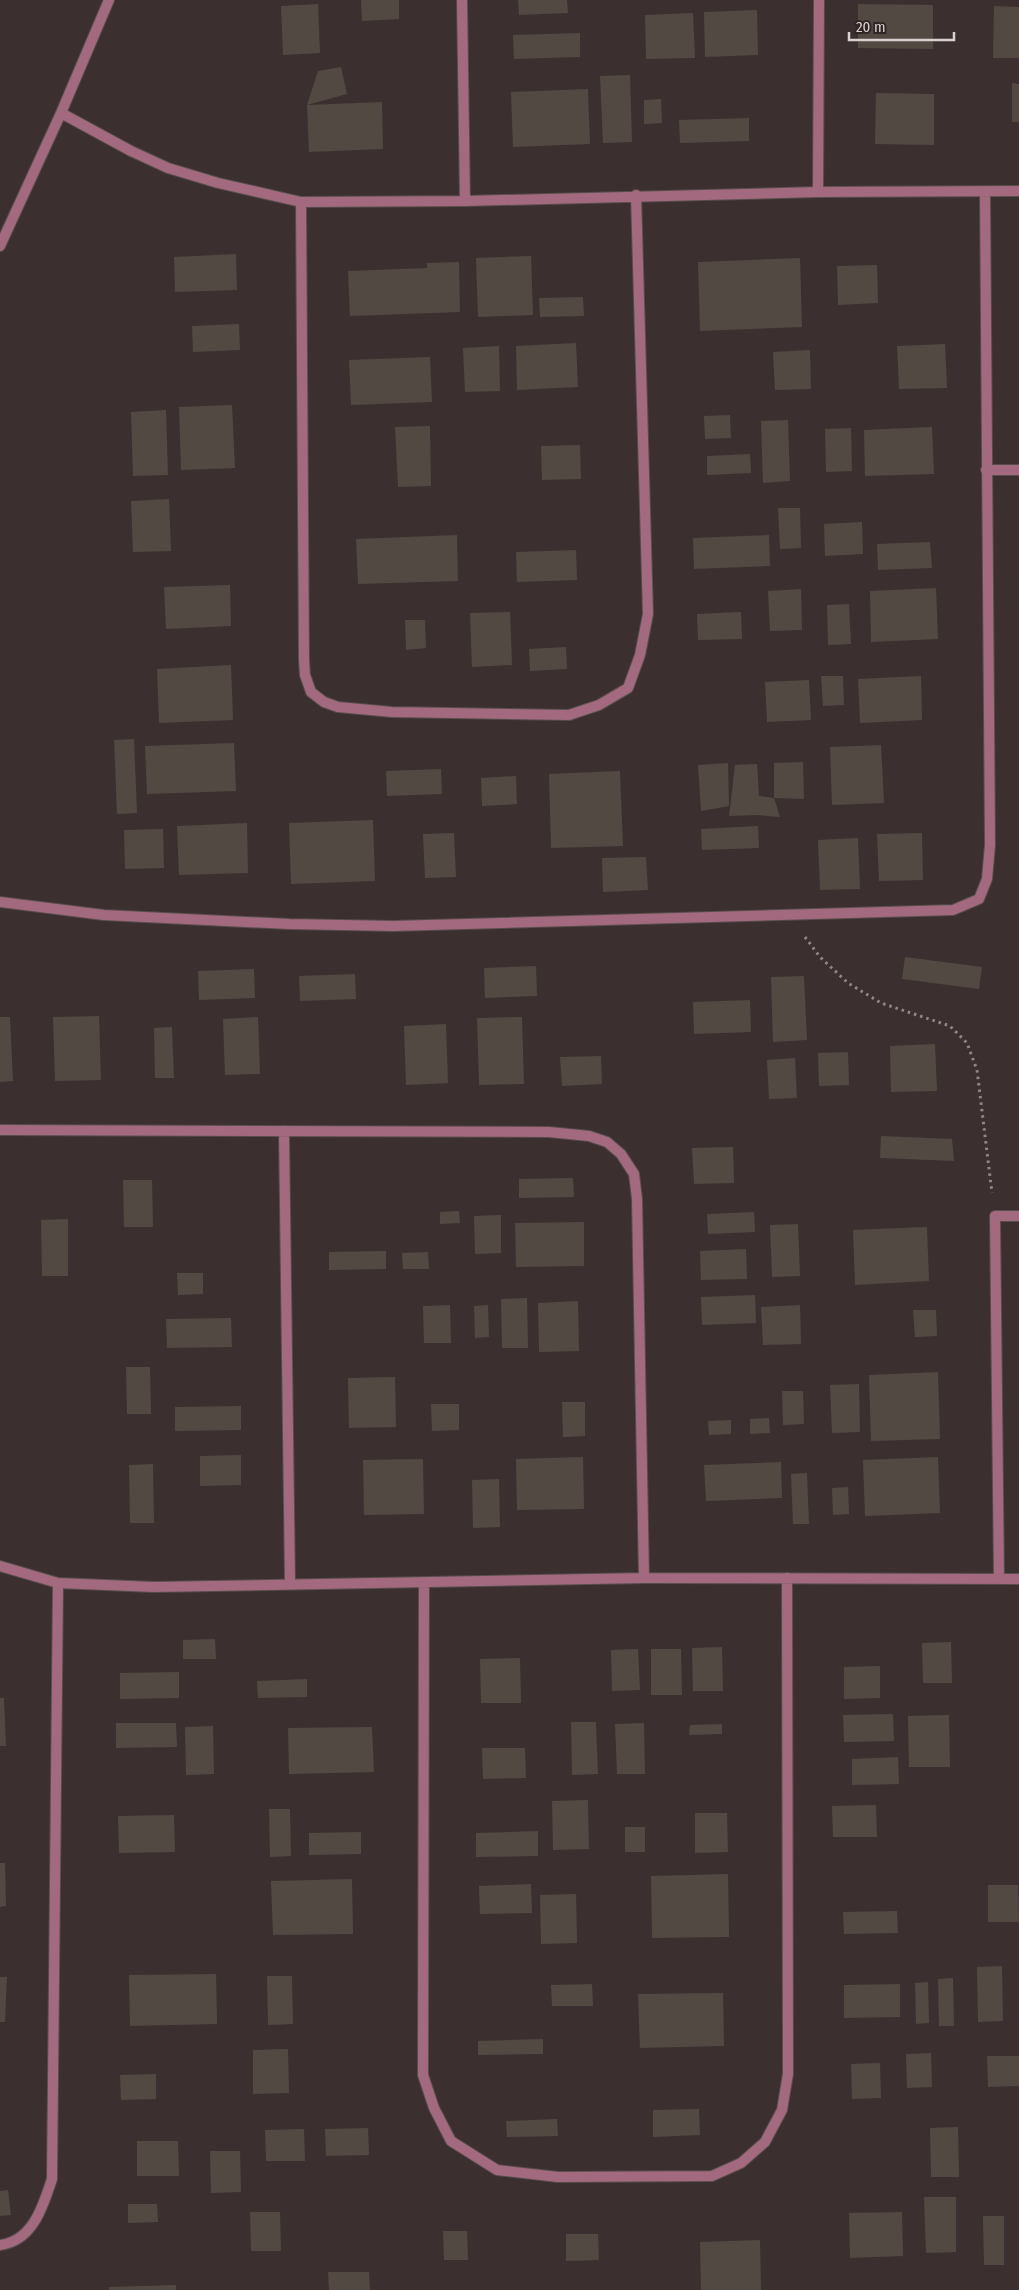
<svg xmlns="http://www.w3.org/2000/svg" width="1019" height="2290" font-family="'Fira Sans Condensed',sans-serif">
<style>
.building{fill:#524943}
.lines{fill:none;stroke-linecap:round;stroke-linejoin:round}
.minor-casing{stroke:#574d4c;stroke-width:12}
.path{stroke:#908786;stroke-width:3;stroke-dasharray:2.5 4;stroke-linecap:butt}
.minor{stroke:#a36a7f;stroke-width:10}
</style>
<rect width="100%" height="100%" fill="#3b302f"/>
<path class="building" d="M361 0H399V19L362 21Z
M518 0H567L568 13 519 15Z
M318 4 320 53 283 55 281 6Z
M858 4 933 5V49L858 48Z
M994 6 1019 7V58H993Z
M757 10 758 55 705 57 704 12Z
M693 13 695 58 646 59 645 15Z
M580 33V57L514 59 513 35Z
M341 67 347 94 307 105 318 71Z
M630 75 632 142 603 143 600 76Z
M1012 83 1019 84V122H1012Z
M588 89 590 144 513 147 511 92Z
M876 93 934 94V145L875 144Z
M661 99 662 123 644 124V100Z
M382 102 383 149 309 152 307 105Z
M749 118V141L680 143 679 120Z
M236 254 237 290 175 292 174 257Z
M531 256 533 315 478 317 476 258Z
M800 258 802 327 700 331 698 262Z
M459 262 460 312 350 316 348 271 427 268V263Z
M877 265 878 303 838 305 837 266Z
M583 297 584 316 540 317 539 298Z
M239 324 240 350 193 352 192 326Z
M576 343 578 387 517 390 516 346Z
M945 344 947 388 899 389 897 346Z
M499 346 500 391 465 392 463 348Z
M810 350 811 389 775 390 773 352Z
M430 357 432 402 351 405 349 360Z
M232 405 235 468 181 470 179 407Z
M166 410 168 475 133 476 131 412Z
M730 415 731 438 705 439 704 416Z
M788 420 790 481 763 483 761 421Z
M430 426 431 486 398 487 395 427Z
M932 427 934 474 865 476 864 430Z
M851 428 852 471 826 472 825 429Z
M580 445 581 479 542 480 541 446Z
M750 454 751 473 707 475V456Z
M169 499 171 551 133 552 131 501Z
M778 508H800L801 548 780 549Z
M862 522 863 554 825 556 824 524Z
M457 535 458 581 358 584 356 539Z
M769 535 770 566 694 569 693 538Z
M930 542 932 568 878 570 877 544Z
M576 550 577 580 517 582 516 552Z
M230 585 231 626 166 629 164 587Z
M936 588 938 639 871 642 870 591Z
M801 589 802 630 770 631 768 591Z
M849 604 851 644 828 645 827 605Z
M510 612 512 665 472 667 470 613Z
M741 612 742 639 698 640 697 614Z
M405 620H425L426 648 406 650Z
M566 647 567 669 530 671 529 649Z
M231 665 233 720 159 723 157 669Z
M821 676H843L844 705 823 706Z
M921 676 922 720 860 723 858 679Z
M809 680 811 720 767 722 765 682Z
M134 739 137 813 117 814 114 740Z
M234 743 236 791 147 794 145 746Z
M881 745 884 803 832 805 830 747Z
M803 762 804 799 774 798 780 817 757 815 729 816 735 765 757 764 759 796 774 798V763Z
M728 763 729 806 701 811 698 765Z
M441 769 442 794 387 796 386 771Z
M620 771 623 846 551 848 549 774Z
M516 776 517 804 482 806 481 778Z
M373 820 375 881 291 884 289 823Z
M247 823 248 873 179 875 177 826Z
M758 826 759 848 702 850 701 829Z
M163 829 164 868 125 869 124 830Z
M454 833 456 877 425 878 423 834Z
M922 833 923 880 879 881 877 834Z
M858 838 860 889 820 890 818 840Z
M646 857 648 890 603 892 602 858Z
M905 957 982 967 979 989 902 979Z
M536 966 537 996 485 998 484 968Z
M254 969 255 998 199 1000 198 971Z
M355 974 356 999 300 1001 299 976Z
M804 976 807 1040 773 1042 771 977Z
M750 1000 751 1032 694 1034 693 1002Z
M99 1016 101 1080 55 1081 53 1017Z
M0 1017H10L13 1081 0 1082Z
M258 1017 260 1074 225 1075 223 1019Z
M522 1017 524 1084 479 1085 477 1018Z
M446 1024 448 1083 406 1085 404 1026Z
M172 1027 174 1078H155L154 1028Z
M935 1044 937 1091 891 1092 890 1046Z
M848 1052 849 1085 819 1086 818 1053Z
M601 1056 602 1084 562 1086 560 1057Z
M795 1058 797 1098 769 1099 767 1060Z
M881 1136 952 1139 954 1161 880 1158Z
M733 1147 734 1183 694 1184 692 1148Z
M573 1178 574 1197 519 1198V1179Z
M123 1180H152L153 1227H124Z
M459 1211 460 1223 440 1224V1212Z
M754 1212 755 1232 708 1234 707 1214Z
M501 1215V1253L475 1254 474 1216Z
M68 1219V1276H42L41 1220Z
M584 1222V1266L516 1267 515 1223Z
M798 1224 800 1276 772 1277 770 1225Z
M927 1227 929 1281 855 1285 853 1230Z
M746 1249 747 1279 701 1280 700 1251Z
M386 1251V1269L329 1270V1252Z
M428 1252 429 1269H403L402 1253Z
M177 1273H203V1294L178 1295Z
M755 1295 756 1323 702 1325 701 1297Z
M527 1298 528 1348H502L501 1299Z
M578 1301 579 1351 539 1352 538 1303Z
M450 1305 451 1343H424L423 1306Z
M488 1305 489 1337 475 1338 474 1306Z
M800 1305 801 1344 763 1345 761 1307Z
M913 1310H936L937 1336 915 1337Z
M231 1318 232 1347 167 1348 166 1319Z
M126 1367H150L151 1414H127Z
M938 1372 940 1439 871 1441 869 1375Z
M395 1377 396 1427 349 1428 348 1378Z
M859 1384 860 1432 832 1433 830 1385Z
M782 1391H803L804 1424 783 1425Z
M562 1402H585V1436L563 1437Z
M431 1404H459V1430L432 1431Z
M241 1406V1430L175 1431V1407Z
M769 1418 770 1433 750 1434V1419Z
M731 1420V1434L709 1435 708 1421Z
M241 1455V1485L200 1486V1456Z
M583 1457 584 1509 517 1510 516 1459Z
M938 1457 940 1513 865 1516 863 1460Z
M423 1459 424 1514 364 1515 363 1460Z
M781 1462 782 1498 706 1501 704 1465Z
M153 1464 154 1523H130L129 1465Z
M807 1473 809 1524H793L791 1474Z
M499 1479 500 1527 473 1528 472 1480Z
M848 1487 849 1514 833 1515 832 1488Z
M215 1639 216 1659H183V1640Z
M951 1642 952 1683H923L922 1643Z
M722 1647 723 1691H693L692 1648Z
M638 1649 640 1690 612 1691 611 1650Z
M651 1649H681L682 1695H651Z
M520 1658 521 1703H481L480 1659Z
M880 1666V1698L844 1699V1667Z
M179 1672V1698L120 1699V1673Z
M307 1679V1697L258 1698 257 1681Z
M0 1698H4L6 1746H0Z
M893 1714 894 1741 844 1742 843 1715Z
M949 1715 950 1767H909L908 1716Z
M571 1722H596L598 1774 572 1775Z
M116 1723H176L177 1747 116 1748Z
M644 1723 645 1774H617L615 1724Z
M722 1724V1734L689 1735 690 1725Z
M213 1726 214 1774 186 1775 185 1727Z
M372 1727 374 1772 289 1774 288 1728Z
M482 1748H525L526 1778 483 1779Z
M898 1757 899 1784 852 1785V1759Z
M588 1800 589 1849 553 1850 552 1801Z
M876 1805 877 1837H833L832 1806Z
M269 1809H290L291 1856 270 1857Z
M695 1813H727L728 1852 695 1853Z
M174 1815 175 1852 119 1853 118 1816Z
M625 1827H645V1852H625Z
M538 1831V1856L476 1857V1833Z
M361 1832V1854L309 1855V1833Z
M0 1863H5L6 1906 0 1907Z
M728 1874 729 1937 652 1938 651 1876Z
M352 1879 353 1934 273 1935 271 1881Z
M531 1884 532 1913 480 1914 479 1886Z
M988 1885H1018L1019 1922H988Z
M576 1894 577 1943 541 1944 540 1895Z
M897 1911 898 1933 844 1934 843 1912Z
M1002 1966 1003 2021 978 2022 977 1967Z
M216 1974 217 2024 130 2026 129 1975Z
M267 1976H292L293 2024 268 2025Z
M0 1977H7L5 2022H0Z
M953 1978 954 2026H939L938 1979Z
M928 1982 929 2023 916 2024 915 1983Z
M592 1984 593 2006H552L551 1985Z
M900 1984V2017L844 2018V1985Z
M723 1993 724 2046 640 2048 638 1994Z
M543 2039V2054L478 2055V2041Z
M288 2049 289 2093 253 2094V2050Z
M931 2053 932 2087 907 2088 906 2054Z
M987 2056H1019V2086L988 2087Z
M880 2063 881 2098 852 2099 851 2064Z
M156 2074V2099L121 2100 120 2075Z
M699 2109 700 2135 653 2137V2110Z
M557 2119 558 2136 507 2137 506 2121Z
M958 2127 959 2177H931L930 2128Z
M368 2128 369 2155 326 2156 325 2129Z
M304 2129 305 2161H266L265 2130Z
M137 2141H178L179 2176H137Z
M210 2151H240L241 2192 211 2193Z
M8 2190 11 2215 0 2216V2191Z
M924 2197H956V2252L926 2253Z
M128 2204H157L158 2222 128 2223Z
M250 2212H280L281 2251H251Z
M902 2212 903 2256 850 2258 849 2213Z
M983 2216H1004V2265H984Z
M443 2231H467L468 2260H444Z
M566 2234H598L599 2260 566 2261Z
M760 2240 761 2290H701L700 2242Z
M328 2272H369L370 2290H329Z
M176 2285V2290H109V2287Z"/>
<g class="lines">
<defs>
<path id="minor" d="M462 0 465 201
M61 113 131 151 168 168 218 183 301 202 465 201 818 192 1019 191
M818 192 819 0
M301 202 304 660 305 675 311 692 324 702 338 707 392 712 569 715 599 705 628 688 640 655 648 614 636 195
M0 246 61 113 109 0
M986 470H1019
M0 902 104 915 289 924 393 926 953 910 979 899 987 879 990 845 985 192
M0 1130 549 1132 589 1136 607 1142 621 1154 634 1174 637 1199 644 1578
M284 1131 290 1583
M0 1566 58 1583 154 1587 644 1578 1019 1579
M999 1579 995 1216H1019
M424 1583 423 2075 434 2108 451 2141 497 2170 558 2177 712 2176 741 2163 765 2142 782 2110 788 2074 787 1578
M0 2245C33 2241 43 2206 52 2179L58 1583"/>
</defs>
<use href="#minor" class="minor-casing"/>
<path class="path" d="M805 937 820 957 848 983 881 1003 950 1026 967 1043 977 1070 992 1193"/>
<use href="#minor" class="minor"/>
</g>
<path d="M849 32v8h105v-8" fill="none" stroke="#d9d2d1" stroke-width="2.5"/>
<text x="856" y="32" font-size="15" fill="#d9d2d1" stroke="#312625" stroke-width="4" paint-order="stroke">20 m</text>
</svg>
